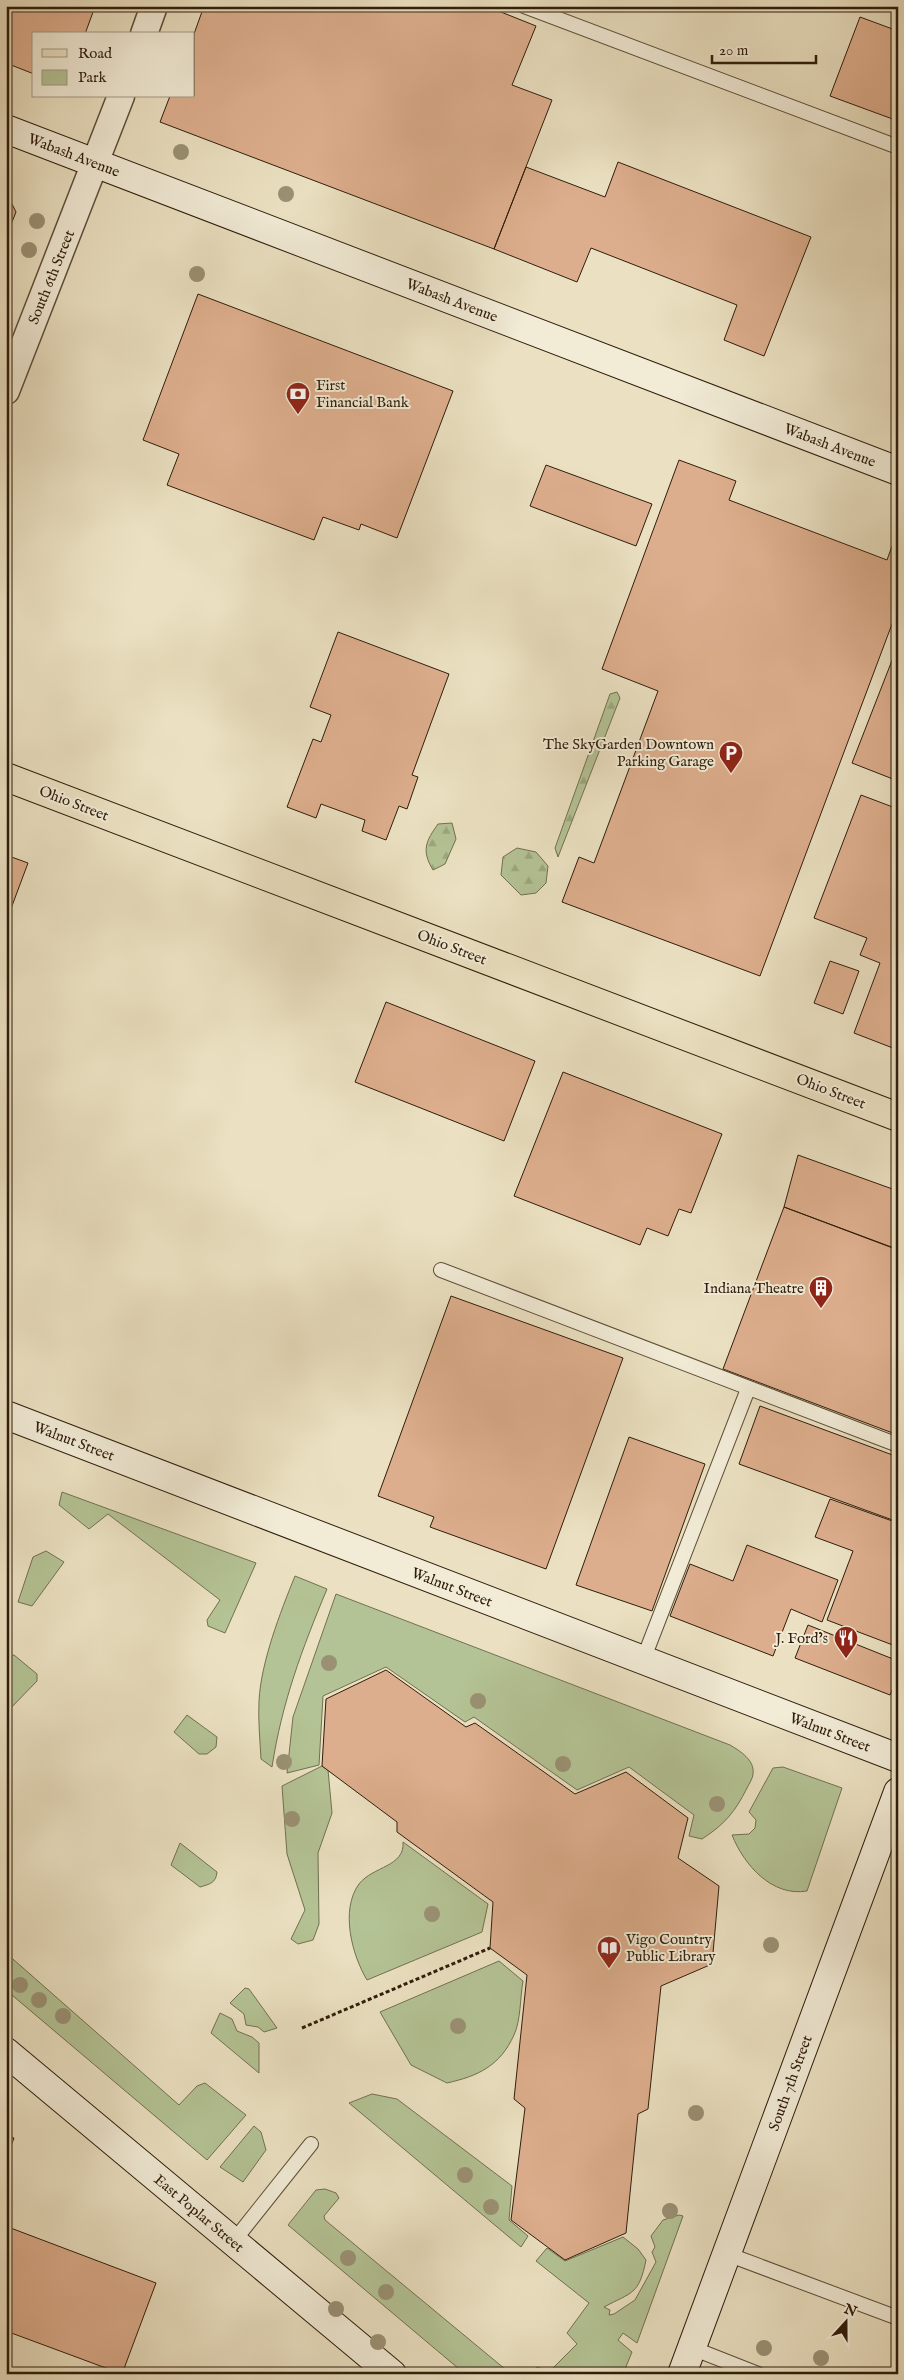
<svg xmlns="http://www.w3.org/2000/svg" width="904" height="2380" font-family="'IM FELL English',serif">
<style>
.green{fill:#b4c395;stroke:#727050}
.forest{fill:url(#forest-firs);stroke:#727050}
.building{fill:#ddae8d;stroke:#2f1d0b}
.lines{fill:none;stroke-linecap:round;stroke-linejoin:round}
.lane-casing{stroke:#5e4e39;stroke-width:16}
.street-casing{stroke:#5e4e39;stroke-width:29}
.secondary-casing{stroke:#2f1d0b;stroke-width:30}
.primary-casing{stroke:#2f1d0b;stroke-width:30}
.path{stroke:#2f1d0b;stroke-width:3;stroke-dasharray:4 2.5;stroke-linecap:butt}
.lane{stroke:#f2ecd7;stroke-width:14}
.street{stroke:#f2ecd7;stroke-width:26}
.secondary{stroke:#f2ecd7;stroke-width:28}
.primary{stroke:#ebe1c2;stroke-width:28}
.tree{fill:#9a9174}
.labels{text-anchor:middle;stroke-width:4;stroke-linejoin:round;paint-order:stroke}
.street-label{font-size:15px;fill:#2f1d0b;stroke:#f2ecd7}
.poi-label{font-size:15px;fill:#2f1d0b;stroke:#f2ecd7;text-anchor:end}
</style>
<defs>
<pattern id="forest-firs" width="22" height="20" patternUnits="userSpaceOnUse" patternTransform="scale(1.25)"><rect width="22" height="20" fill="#b4c395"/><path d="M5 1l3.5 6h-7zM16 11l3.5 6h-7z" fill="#9ba77f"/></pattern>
</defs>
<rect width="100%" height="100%" fill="#ebe1c2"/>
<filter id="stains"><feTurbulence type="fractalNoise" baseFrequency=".004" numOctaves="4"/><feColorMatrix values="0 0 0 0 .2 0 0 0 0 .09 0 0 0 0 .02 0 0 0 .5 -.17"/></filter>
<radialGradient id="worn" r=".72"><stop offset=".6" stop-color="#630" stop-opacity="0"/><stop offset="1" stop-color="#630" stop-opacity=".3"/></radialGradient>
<path class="green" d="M62 1492 256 1563 225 1633 208 1626 207 1620 220 1600 108 1514 89 1529 59 1505Z
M46 1551 64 1562 32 1606 18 1602 33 1557Z
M295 1576 327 1589C302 1649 282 1702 272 1767L261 1759C260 1740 258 1720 259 1701 261 1662 280 1613 295 1576Z
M336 1594 730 1745C740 1751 755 1760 753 1774 753 1778 749 1784 747 1788 735 1812 725 1824 702 1839L689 1836 694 1815 629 1767 577 1790 474 1717 465 1722 386 1667 323 1696 319 1765 287 1773 293 1717Z
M14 1655 37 1674V1681L6 1713V1656Z
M187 1715 217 1737 216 1747 207 1754H199L174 1732Z
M322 1766 328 1770 332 1813 318 1853 319 1924 313 1940 298 1944 291 1939 305 1910 287 1854 282 1786Z
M783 1767 842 1788 807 1891C772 1897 744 1865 732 1835L749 1834 755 1828 756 1820 749 1812 773 1768Z
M403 1842 488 1904 482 1932 367 1980C352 1955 340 1910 359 1884 373 1866 405 1867 403 1842Z
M180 1843 217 1872C216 1883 210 1884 200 1887L171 1865Z
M6 1953 179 2105 197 2086 205 2083 246 2115 207 2160 6 1990Z
M499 1961 523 1981C520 1997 521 2020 514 2035 500 2066 478 2076 447 2083L411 2065 380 2012Z
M245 1988 249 1989 277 2028 264 2032 258 2027 246 2025 244 2014 230 2003Z
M220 2013 232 2019 237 2031 252 2037 259 2043V2073L211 2033Z
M372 2094 397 2099 512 2186 509 2220 528 2236 521 2247 349 2103Z
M254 2126 261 2132 266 2150 243 2182 220 2167Z
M325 2189 336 2193 339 2198 324 2216 325 2220 511 2374H465L288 2225 316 2190Z
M679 2215 683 2216 637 2343 623 2333 618 2340 632 2352 623 2374H531L537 2367 550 2371 577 2344 567 2333 589 2303 536 2261 547 2248 565 2261 623 2237 638 2249 646 2260C639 2295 632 2292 604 2307L610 2310 609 2315 614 2314 635 2300 656 2262 652 2252 655 2247 651 2236 663 2220Z"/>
<path class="forest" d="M617 692 620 698 558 857 555 848 610 694Z
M452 823 456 839 445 864 433 870C421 850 426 841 438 824Z
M517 848 536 852 548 866 546 883 536 893 521 895 501 875 503 857Z"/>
<path class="building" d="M6 6H82L93 12 85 34H34V74L6 63Z
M204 6H486L536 26 512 85 552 100 494 249 160 122 170 96H194V34Z
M860 17 898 31V121L830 96Z
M618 162 811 237 764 356 724 340 737 305 591 248 577 282 494 249 526 167 605 197Z
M6 200 11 202 16 212 6 237Z
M198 294 453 391 397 538 361 524 359 530 323 517 314 540 167 485 179 454 143 440Z
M679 460 736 481 729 500 887 560 892 546 898 548V608L760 976 562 902 579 857 594 863 658 691 602 669Z
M546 465 652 504 636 546 530 506Z
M338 632 449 674 412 775 418 777 407 809 399 806 386 840 362 831 365 820 321 804 316 818 287 807 313 739 321 742 331 715 310 707Z
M898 645V781L852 763Z
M861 795 898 809V1050L854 1033 880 963 860 955 867 938 814 918Z
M6 855 28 863 6 922Z
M830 961 859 971 843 1014 814 1003Z
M386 1002 535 1061 504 1141 355 1082Z
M563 1072 722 1134 691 1213 679 1209 668 1236 647 1228 640 1245 514 1196Z
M798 1155 898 1191V1236L894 1248 784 1207Z
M784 1207 898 1250V1435L723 1369Z
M451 1296 623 1358 546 1569 430 1527 434 1517 378 1496Z
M760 1406 898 1457V1522L739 1464Z
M629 1437 705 1464 652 1611 576 1585Z
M830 1499 898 1523V1647L827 1620 853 1551 815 1537Z
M747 1545 838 1580 822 1622 791 1609 773 1656 670 1616 690 1564 733 1581Z
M808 1625 898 1661V1676L890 1695 795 1658Z
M386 1670 466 1727 475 1723 575 1794 626 1772 688 1818 678 1858 719 1886 712 1964 661 1986 648 2109 638 2114 626 2233 565 2260 511 2220 525 2108 514 2099 527 1975 490 1948 493 1902 397 1832V1822L322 1766 326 1699Z
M6 2135 14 2138 6 2159Z
M8 2227 156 2283 122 2374 6 2331V2233Z"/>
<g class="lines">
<defs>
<path id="lane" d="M524 6 898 147
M441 1270 898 1445
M643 1660 748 1389
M233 2242 311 2144
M727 2254 898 2318
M692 2348 758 2374"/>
<path id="street" d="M144 34 154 6
M6 391 121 96"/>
<path id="secondary" d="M6 129 898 471
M6 1415 898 1758
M6 2052 392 2374
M682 2374 898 1792"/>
<path id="primary" d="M6 777 898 1117"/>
</defs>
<use href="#lane" class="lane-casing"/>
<use href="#street" class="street-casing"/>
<use href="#secondary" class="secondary-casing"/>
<use href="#primary" class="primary-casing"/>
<path class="path" d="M302 2028 490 1948"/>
<use href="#lane" class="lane"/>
<use href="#street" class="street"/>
<use href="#secondary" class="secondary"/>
<use href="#primary" class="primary"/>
</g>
<g class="tree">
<circle cx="181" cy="152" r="8"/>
<circle cx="286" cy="194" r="8"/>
<circle cx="37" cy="221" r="8"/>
<circle cx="29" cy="250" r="8"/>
<circle cx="197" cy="274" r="8"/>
<circle cx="329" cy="1663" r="8"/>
<circle cx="478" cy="1701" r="8"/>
<circle cx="284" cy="1762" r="8"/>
<circle cx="563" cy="1764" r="8"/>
<circle cx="717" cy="1804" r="8"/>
<circle cx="292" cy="1819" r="8"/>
<circle cx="432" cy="1914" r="8"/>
<circle cx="771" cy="1945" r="8"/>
<circle cx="20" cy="1985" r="8"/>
<circle cx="39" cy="2000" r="8"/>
<circle cx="63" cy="2016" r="8"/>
<circle cx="458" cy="2026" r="8"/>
<circle cx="696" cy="2113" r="8"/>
<circle cx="465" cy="2175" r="8"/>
<circle cx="491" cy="2207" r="8"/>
<circle cx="670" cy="2211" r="8"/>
<circle cx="348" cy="2258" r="8"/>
<circle cx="386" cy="2292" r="8"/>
<circle cx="336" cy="2309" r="8"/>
<circle cx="378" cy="2342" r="8"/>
<circle cx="764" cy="2348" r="8"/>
<circle cx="821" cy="2358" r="8"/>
</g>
<defs>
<symbol id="bank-pin" viewBox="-11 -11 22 30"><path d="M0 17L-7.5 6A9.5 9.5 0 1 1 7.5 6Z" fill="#8f2418" stroke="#f2ecd7"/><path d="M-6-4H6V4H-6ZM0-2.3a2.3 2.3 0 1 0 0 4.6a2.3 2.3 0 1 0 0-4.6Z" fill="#fff"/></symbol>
<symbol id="parking-pin" viewBox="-11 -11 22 30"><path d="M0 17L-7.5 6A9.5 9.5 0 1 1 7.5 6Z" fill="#8f2418" stroke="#f2ecd7"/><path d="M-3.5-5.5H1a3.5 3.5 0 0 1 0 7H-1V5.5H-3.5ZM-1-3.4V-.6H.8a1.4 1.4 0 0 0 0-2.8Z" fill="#fff"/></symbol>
<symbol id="building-pin" viewBox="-11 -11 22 30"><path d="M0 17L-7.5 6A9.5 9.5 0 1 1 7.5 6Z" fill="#8f2418" stroke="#f2ecd7"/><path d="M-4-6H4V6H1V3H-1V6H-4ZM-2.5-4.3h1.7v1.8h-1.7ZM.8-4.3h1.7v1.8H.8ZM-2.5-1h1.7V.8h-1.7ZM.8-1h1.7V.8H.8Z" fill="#fff"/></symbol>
<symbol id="restaurant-pin" viewBox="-11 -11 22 30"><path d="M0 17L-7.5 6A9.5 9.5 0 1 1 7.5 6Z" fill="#8f2418" stroke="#f2ecd7"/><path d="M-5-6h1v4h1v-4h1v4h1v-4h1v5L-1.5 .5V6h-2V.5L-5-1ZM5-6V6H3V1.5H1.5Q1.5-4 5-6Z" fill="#fff"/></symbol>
<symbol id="library-pin" viewBox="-11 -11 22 30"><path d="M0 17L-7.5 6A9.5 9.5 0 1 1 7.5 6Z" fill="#8f2418" stroke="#f2ecd7"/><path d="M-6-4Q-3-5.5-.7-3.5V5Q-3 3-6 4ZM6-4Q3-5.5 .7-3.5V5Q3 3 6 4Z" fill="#fff"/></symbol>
</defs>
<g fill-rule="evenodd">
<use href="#bank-pin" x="284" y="380" width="28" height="38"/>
<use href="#parking-pin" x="717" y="739" width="28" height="38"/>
<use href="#building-pin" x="807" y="1274" width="28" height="38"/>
<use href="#restaurant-pin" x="832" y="1624" width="28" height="38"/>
<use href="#library-pin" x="595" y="1934" width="28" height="38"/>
</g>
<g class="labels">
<g class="street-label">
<text transform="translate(74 155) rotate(21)" y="5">Wabash Avenue</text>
<text transform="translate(51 277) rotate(-68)" y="5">South 6th Street</text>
<text transform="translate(452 300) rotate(21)" y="5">Wabash Avenue</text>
<text transform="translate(830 445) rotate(21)" y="5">Wabash Avenue</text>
<text transform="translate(74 803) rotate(21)" y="5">Ohio Street</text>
<text transform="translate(452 947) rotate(21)" y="5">Ohio Street</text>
<text transform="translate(831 1091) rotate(21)" y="5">Ohio Street</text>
<text transform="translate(74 1441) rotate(21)" y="5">Walnut Street</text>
<text transform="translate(452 1587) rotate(21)" y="5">Walnut Street</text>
<text transform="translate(830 1732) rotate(21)" y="5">Walnut Street</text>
<text transform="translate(790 2083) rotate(-70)" y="5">South 7th Street</text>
<text transform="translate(199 2213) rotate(40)" y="5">East Poplar Street</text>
</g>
<g class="poi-label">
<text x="316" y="390" text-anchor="start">First<tspan x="316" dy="17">Financial Bank</tspan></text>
<text x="714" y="749">The SkyGarden Downtown<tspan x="714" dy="17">Parking Garage</tspan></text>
<text x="804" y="1293">Indiana Theatre</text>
<text x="828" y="1643">J. Ford’s</text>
<text x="626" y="1944" text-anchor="start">Vigo Country<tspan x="626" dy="17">Public Library</tspan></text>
</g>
</g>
<rect width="904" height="2380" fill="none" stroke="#ebe1c2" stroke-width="25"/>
<rect x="8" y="8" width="889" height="2365" fill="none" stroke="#2f1d0b" stroke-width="2.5"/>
<rect x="12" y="12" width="879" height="2355" fill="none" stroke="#2f1d0b"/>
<rect x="32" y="32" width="162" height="65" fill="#f2ecd7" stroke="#a49985"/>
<rect x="42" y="49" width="25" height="8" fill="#ebe1c2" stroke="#a49985"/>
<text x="78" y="58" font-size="15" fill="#2f1d0b">Road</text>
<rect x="42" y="70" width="25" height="15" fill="#b4c395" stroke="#a49985"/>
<text x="78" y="82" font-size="15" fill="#2f1d0b">Park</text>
<g transform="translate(846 2322) rotate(21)" stroke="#f2ecd7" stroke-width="4" paint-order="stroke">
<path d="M0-4L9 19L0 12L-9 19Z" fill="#2f1d0b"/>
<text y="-8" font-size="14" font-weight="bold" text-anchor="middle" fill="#2f1d0b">N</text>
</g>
<path d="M712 55v8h104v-8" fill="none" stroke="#2f1d0b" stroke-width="2.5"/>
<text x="719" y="55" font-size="15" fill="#2f1d0b" stroke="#f2ecd7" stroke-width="4" paint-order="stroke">20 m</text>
<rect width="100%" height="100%" filter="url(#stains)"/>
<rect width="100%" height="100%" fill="url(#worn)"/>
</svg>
